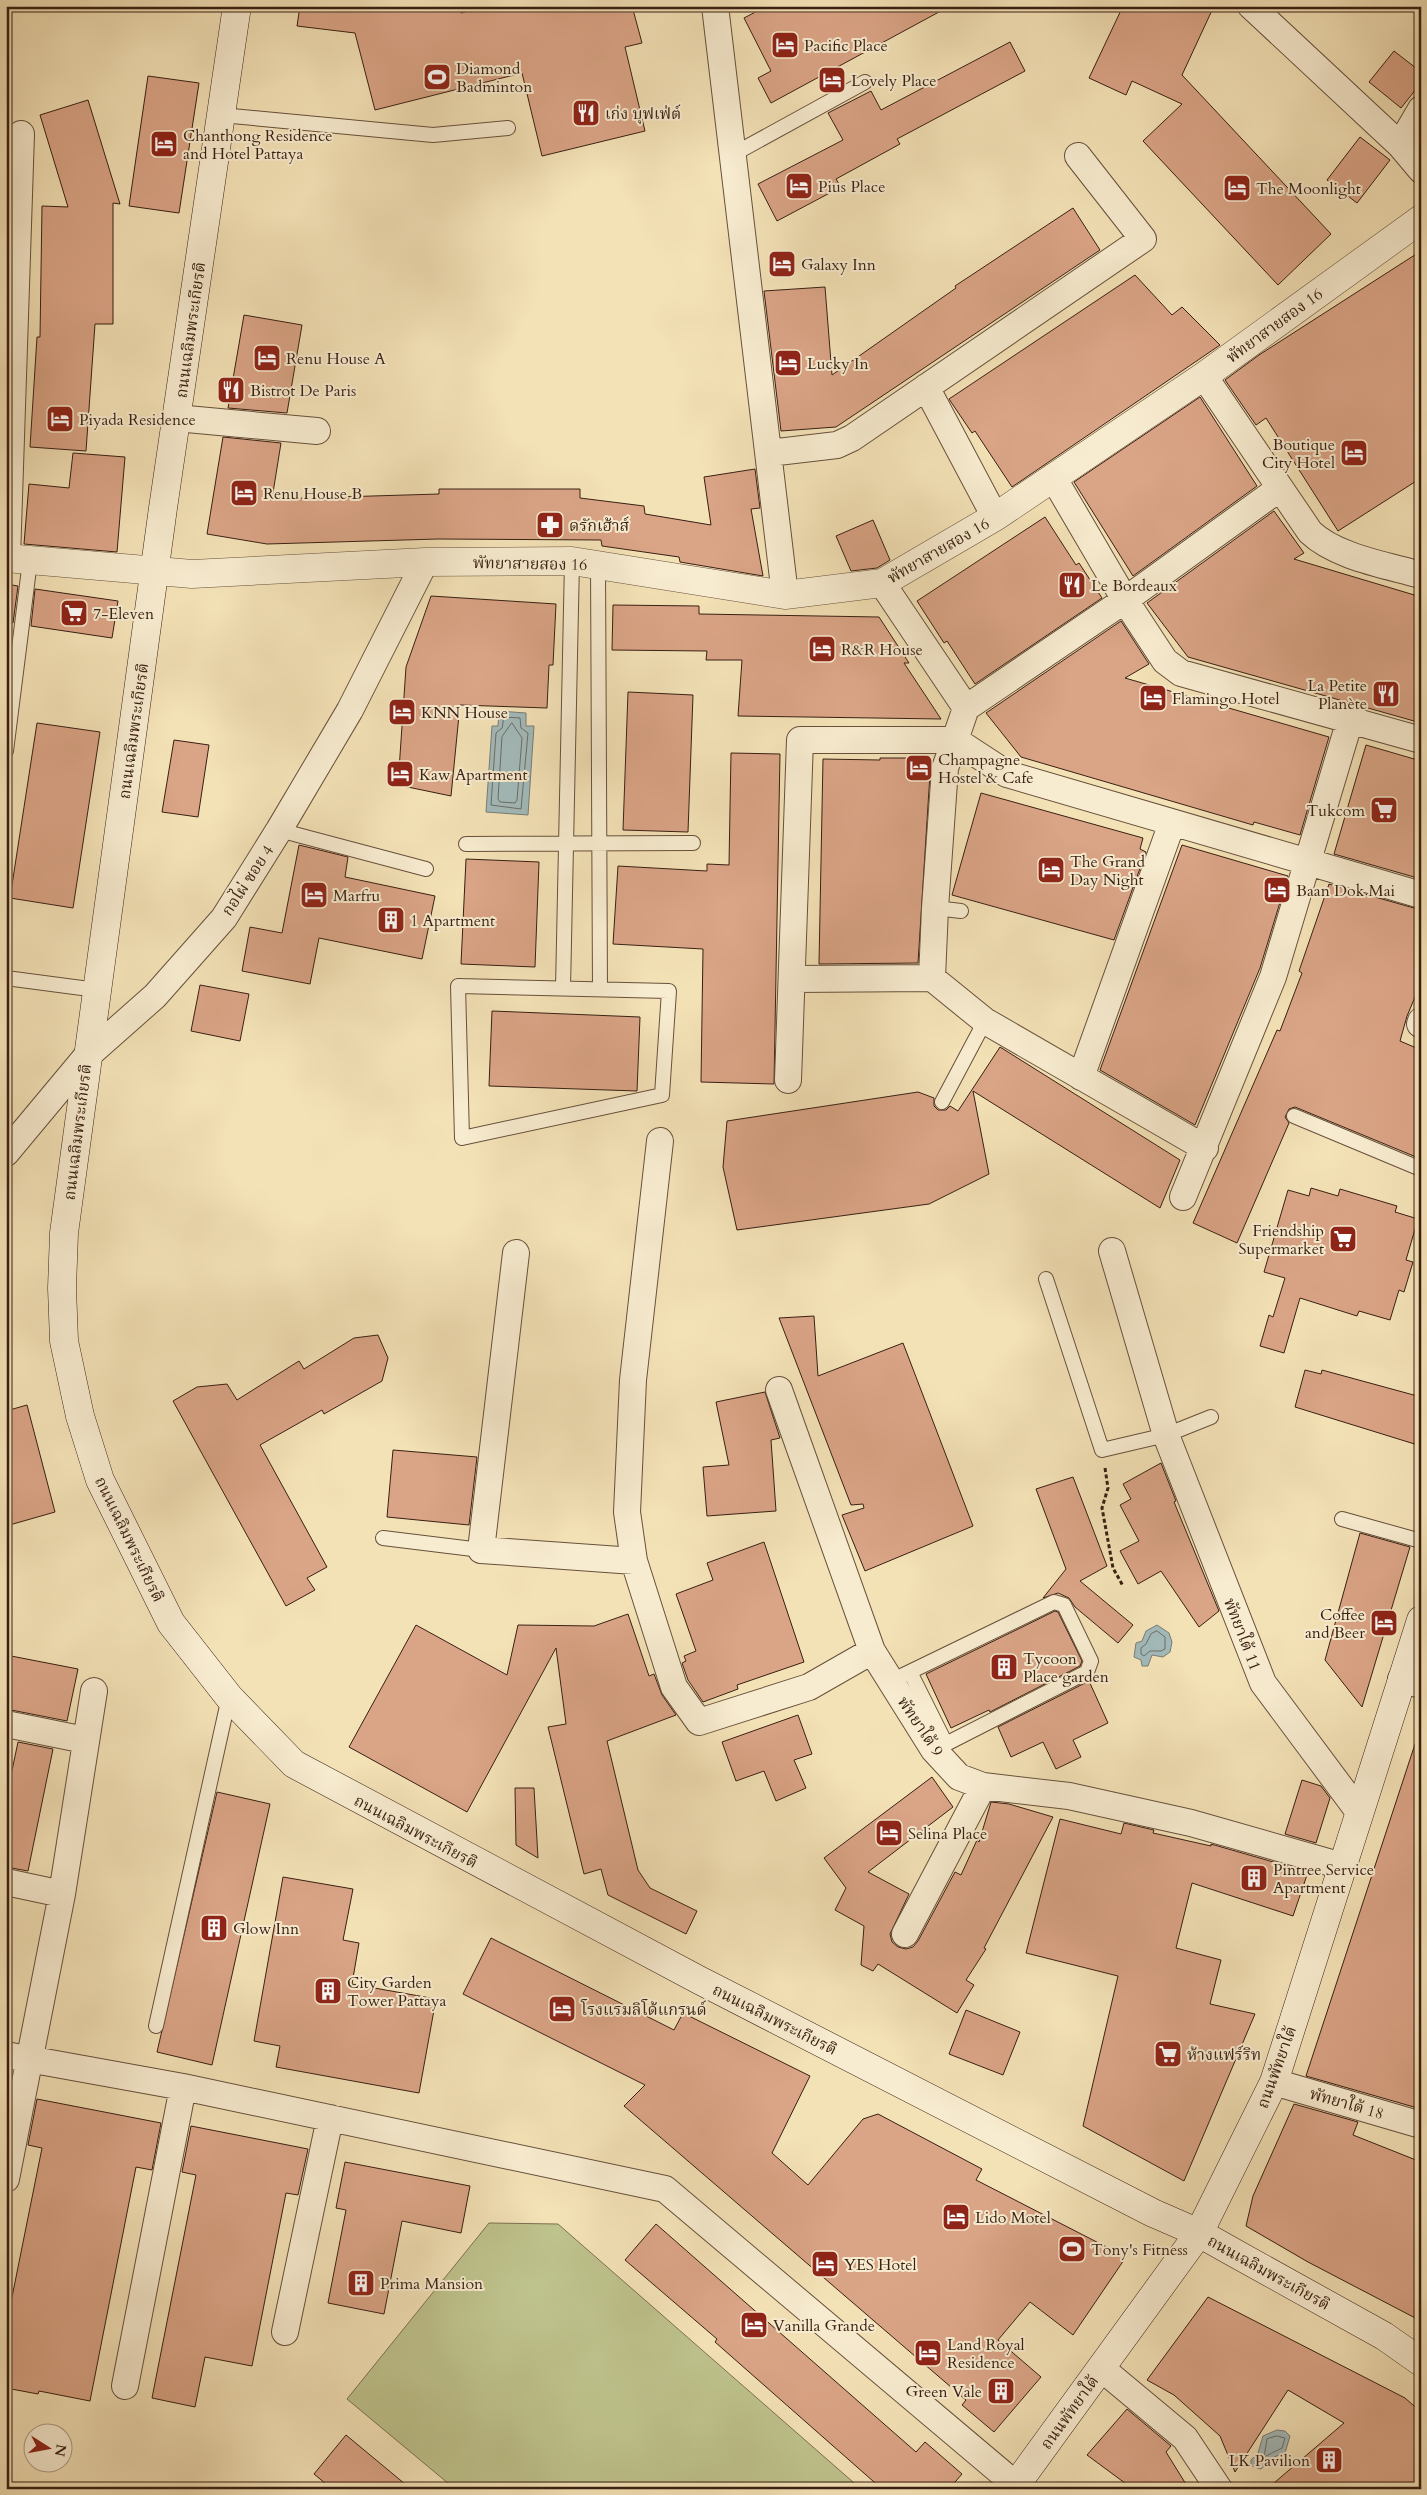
<svg xmlns="http://www.w3.org/2000/svg" width="1427" height="2495" font-family="Cardo,'Noto Serif Thai',serif">
<style>
.green{fill:#bec28c;stroke:#7b704f}
.water{fill:#a2baba;stroke:#787c77}
.lines{fill:none;stroke-linecap:round;stroke-linejoin:round}
.shore{stroke:#6d6c66;stroke-width:1}
.building{fill:#daa486;stroke:#381f12}
.service-casing{stroke:#67503b;stroke-width:16}
.minor-casing{stroke:#67503b;stroke-width:28}
.tertiary-casing{stroke:#67503b;stroke-width:29}
.secondary-casing{stroke:#381f12;stroke-width:29}
.path{stroke:#381f12;stroke-width:3;stroke-dasharray:4 2.5;stroke-linecap:butt}
.service{stroke:#f8ecd0;stroke-width:14}
.minor{stroke:#f8ecd0;stroke-width:26}
.tertiary{stroke:#f8ecd0;stroke-width:28}
.secondary{stroke:#f8ecd0;stroke-width:28}
.labels{text-anchor:middle;stroke-width:4;stroke-linejoin:round;paint-order:stroke}
.poi-label{font-size:16px;fill:#381f12;stroke:#f8ecd0;text-anchor:start}
.street-label{font-size:16px;fill:#381f12;stroke:#f8ecd0}
</style>
<rect width="100%" height="100%" fill="#f4e2b7"/>
<filter id="stains"><feTurbulence type="fractalNoise" baseFrequency=".004" numOctaves="4"/><feColorMatrix values="0 0 0 0 .2 0 0 0 0 .09 0 0 0 0 .02 0 0 0 .5 -.17"/></filter>
<radialGradient id="worn" r=".72"><stop offset=".6" stop-color="#630" stop-opacity="0"/><stop offset="1" stop-color="#630" stop-opacity=".3"/></radialGradient>
<path class="green" d="M489 2223 558 2224 861 2489H455L347 2399Z"/>
<path class="water" d="M499 711 526 713V726H534L528 815 486 812 492 726H498Z
M1157 1625 1169 1633 1172 1642 1170 1652 1163 1657 1152 1655 1148 1666H1142L1141 1660 1134 1657 1136 1643 1142 1641 1146 1631Z
M1277 2430 1285 2431 1290 2436 1285 2453 1274 2457 1261 2469 1251 2466V2460L1258 2453 1263 2436Z"/>
<g class="lines">
<path class="shore" d="M504 717 520 718 521 728 528 733 521 809 491 805 496 733 502 728Z
M512 723 522 738 517 800 515 803 500 802 498 799 502 737Z
M1157 1631 1165 1637V1649L1161 1651H1150L1144 1656 1141 1654V1648L1146 1644 1151 1634Z
M1277 2436 1285 2438 1282 2448 1264 2457 1267 2439Z"/>
</g>
<path class="building" d="M300 6H462L461 13 486 6H632L642 43 625 47 645 131 542 156 522 73 375 110 355 33 297 26Z
M767 6H950L771 103 758 78 771 71 744 18Z
M1123 6H1214L1182 75 1331 234 1278 285 1143 141 1182 104 1132 81 1126 95 1089 78Z
M1010 42 1025 71 897 139 900 144 836 179 841 187 777 221 758 184 843 140 828 113 871 91 881 110Z
M1394 51 1421 72V83L1401 108 1369 82Z
M148 76 199 83 179 213 129 206Z
M88 100 120 204 113 203V324H95L86 451 30 447 37 337H40L42 206 68 207 40 115Z
M1360 137 1390 160 1357 203 1327 180Z
M1073 208 1100 250 836 427 781 431 764 291 825 287 832 375 956 288 955 286Z
M1421 251V478L1338 531 1266 418 1256 425 1225 380 1259 355Z
M1135 275 1172 315 1182 307 1220 345 1012 487 975 431 972 433 949 399Z
M244 315 302 325 287 413 228 408Z
M1200 397 1257 486 1133 576 1074 482Z
M223 437 281 443 272 499 439 494V489H580V498L644 506 645 514 711 525 704 477 755 469 760 508 751 509 763 576 680 562 679 557 602 546 601 540 438 539 267 544 207 534Z
M73 453 125 457 117 552 24 544 29 484 69 488Z
M1274 511 1304 553 1294 559 1421 597V723L1188 657 1147 603Z
M1045 517 1076 565 1079 563 1102 598 975 684 947 641 944 643 917 601Z
M873 520 890 560 877 568 851 571 836 536Z
M6 584 18 586 13 623 6 622Z
M35 589 118 601 112 638 31 626Z
M431 596 556 604 553 665H549L547 708 460 705 451 796 398 785 406 667Z
M613 605 699 606V614L879 617 909 663H904L941 719 738 716 742 660H706L707 651 612 650Z
M1121 621 1149 664 1125 678 1329 737 1300 835 1254 822 1253 825 1021 757 986 713Z
M628 692 693 695 688 832 623 830Z
M37 723 100 732 73 908 10 898Z
M174 740 209 745 198 817 162 812Z
M1366 745 1421 761V879L1334 854Z
M731 753 780 754 774 1084 701 1082 703 949 613 944 618 866 707 871V864L729 865Z
M880 758H931L918 963 819 964 823 759 880 760Z
M981 793 1143 838 1140 849 1146 852 1114 940 952 895Z
M299 845 348 857 345 877 435 896 422 959 319 938 310 984 242 971 250 927 282 933Z
M1182 845 1288 876 1260 968 1195 1125 1100 1070Z
M466 859 539 862 535 967 461 964Z
M1329 884 1421 910V983L1407 1016 1400 1041 1421 1050V1159L1295 1107 1289 1109 1285 1117 1289 1123 1237 1243 1193 1223 1277 1030 1280 1031 1302 973 1299 971Z
M200 985 249 994 240 1041 191 1031Z
M492 1011 640 1017 637 1091 489 1086Z
M1000 1047 1180 1160 1160 1208 973 1091 989 1174 929 1204 737 1230 723 1167 727 1121 918 1092 934 1098V1106L938 1110H946L950 1106 958 1111Z
M1311 1188 1338 1196 1340 1189 1397 1206 1395 1212 1418 1219 1406 1260 1413 1262 1404 1292 1399 1290 1390 1320 1359 1311 1357 1316 1300 1298 1284 1353 1260 1346 1269 1315 1273 1317 1285 1278 1264 1272 1288 1190 1309 1196Z
M814 1316 818 1376 903 1343 973 1526 865 1571 842 1515 864 1508 863 1504 851 1505 779 1318Z
M378 1335 388 1358 382 1381 324 1414 322 1410 260 1445 327 1567 307 1578 315 1590 286 1606 173 1401 197 1387 227 1384 237 1400 299 1361 304 1369 354 1338Z
M1305 1370 1321 1374 1322 1370 1421 1397V1446L1295 1407Z
M765 1392 780 1438 771 1440 776 1511 707 1516 703 1467 729 1465 716 1402Z
M27 1405 55 1512 6 1526V1411Z
M393 1450 477 1457 469 1525 387 1517Z
M1161 1463 1176 1501 1174 1502 1219 1611 1199 1627 1161 1571 1138 1584 1120 1551 1139 1541 1120 1505 1131 1499 1123 1484Z
M1073 1477 1107 1566 1080 1581 1133 1625 1118 1643 1075 1607 1069 1598 1058 1593 1043 1598 1066 1569 1036 1489Z
M1360 1533 1410 1547 1362 1707 1325 1660Z
M764 1542 804 1662 737 1685 738 1689 703 1702 688 1680 682 1663 686 1661 684 1656 696 1651 676 1594 713 1580 707 1563Z
M1055 1611 1058 1612 1082 1661 1080 1666 990 1712 989 1710 951 1728 926 1674Z
M628 1614 649 1676 654 1674 662 1695 676 1715 607 1741 638 1870 650 1888 697 1911 686 1934 608 1895 601 1869 584 1874 548 1727 566 1724 556 1648 467 1812 349 1747 416 1625 507 1675 518 1625 594 1626Z
M6 1655 78 1669 67 1721 6 1709Z
M1089 1681 1108 1723 1073 1740 1081 1757 1056 1769 1043 1742 1011 1757 998 1727Z
M798 1715 812 1754 794 1760 806 1788 776 1801 764 1771 736 1781 722 1742Z
M1417 1738H1421V2109L1306 2076Z
M18 1742 53 1749 28 1871 6 1867V1799Z
M932 1777 953 1807 868 1872 909 1894 890 1934 892 1942 898 1947 906 1949 913 1947 918 1941 955 1872 961 1875 977 1840 979 1842 991 1802 1009 1804 1053 1817 984 1948 986 1949 966 1980 974 1985 957 2013 878 1964 873 1971 861 1965 864 1926 835 1910 846 1888 824 1858Z
M1302 1780 1321 1786 1330 1798 1316 1843 1285 1834Z
M515 1788H534L538 1858 516 1845Z
M217 1792 270 1804 212 2065 157 2052Z
M1060 1819 1121 1834 1124 1823 1154 1830 1153 1833 1211 1846V1844L1308 1872 1293 1916 1192 1883 1176 1948 1221 1960 1210 2004 1255 2014 1184 2181 1083 2126 1118 1976 1026 1953Z
M283 1877 353 1889 343 1940 359 1943 352 1984 436 1999 419 2093 276 2067 280 2046 254 2041Z
M491 1938 674 2030 683 2013 810 2076 772 2153 808 2185 863 2119 878 2114 982 2169 976 2180 1126 2257 1073 2335 1030 2302 998 2340 1041 2377 994 2432 962 2405 966 2400 624 2106 645 2085 463 1994Z
M966 2010 1020 2032 1003 2075 949 2054Z
M37 2099 161 2123 152 2170 136 2167 90 2401 39 2391 38 2394 6 2388V2327L42 2148 28 2145Z
M1294 2104 1358 2122 1353 2135 1421 2162V2321L1308 2262 1246 2226 1253 2196Z
M191 2126 308 2149 298 2195 286 2193 252 2366 205 2357 195 2407 152 2398 196 2175 182 2172Z
M345 2162 470 2186 461 2233 402 2221 384 2314 328 2303 346 2210 336 2208Z
M656 2224 916 2452 925 2442 962 2474 949 2489H882L715 2342 717 2339 625 2260Z
M1208 2297 1405 2398 1421 2412V2489H1267L1344 2423 1288 2390 1235 2472 1220 2436 1174 2395 1147 2380Z
M1127 2409 1171 2446 1166 2452 1189 2489H1133L1087 2455Z
M346 2435 411 2489H332L314 2474Z"/>
<g class="lines">
<defs>
<path id="service" d="M221 115 433 135 508 128
M732 155 865 82
M598 565 600 989
M6 751 30 561
M279 830 426 869
M466 844 693 843
M935 908 961 911
M6 978 97 990
M458 986 669 991 662 1095 462 1138Z
M563 988 572 561
M942 1102 985 1021
M1294 1116 1421 1169
M1046 1279 1102 1450 1166 1435 1211 1417
M1342 1519 1421 1541
M383 1538 481 1550
M910 1672 946 1744
M891 1681 1054 1602 1064 1605 1091 1661 1087 1672 934 1750
M156 2026 229 1697"/>
<path id="minor" d="M715 6 785 595
M1251 6 1400 145 1421 170
M1400 145 1421 109
M1204 376 1310 532C1336 557 1386 565 1421 575
M926 387 995 517
M176 418 317 431
M769 453 837 445 852 438 1143 239 1078 156
M1053 477 1125 600 1165 661 1181 673 1421 740
M7 558 21 134
M882 583 966 708 955 740 1007 774 1421 895
M966 708 1125 600 1280 488
M793 979 932 978 985 1021 1205 1148
M1420 1024 1421 1021
M1081 1077 1172 823
M788 1080 800 740H955L945 768 935 908 932 978
M660 1141 633 1380 627 1512 634 1561 674 1687 699 1722 809 1687 872 1651
M6 1153 86 1057 155 996 224 918 279 830 350 710 425 562
M1183 1197 1273 977 1350 720
M1112 1251 1166 1435 1263 1683 1359 1812
M516 1253 481 1550 634 1561
M779 1390 872 1651 934 1750 959 1777 983 1786 1069 1796 1191 1823 1342 1866
M1401 1679 1421 1685
M6 1724 85 1740
M6 1882 62 1894
M905 1934 983 1786
M6 2055 183 2087 665 2189 1016 2485
M1274 2082 1421 2125
M6 2179 62 1894 94 1691
M285 2332 330 2118
M1101 2368 1185 2438 1219 2489
M125 2386 183 2087"/>
<path id="tertiary" d="M6 558 192 574 425 562 572 561 785 595 882 583 995 517 1204 376 1421 219"/>
<path id="secondary" d="M237 6 163 508 64 1233 62 1288 64 1341 80 1416 100 1480 171 1623 229 1697 294 1764 699 1980 1153 2213 1199 2233 1231 2251 1384 2336 1421 2362
M1013 2489 1199 2233 1274 2082 1421 1620"/>
</defs>
<use href="#service" class="service-casing"/>
<use href="#minor" class="minor-casing"/>
<use href="#tertiary" class="tertiary-casing"/>
<use href="#secondary" class="secondary-casing"/>
<path class="path" d="M1105 1468 1108 1488 1102 1508 1113 1568 1123 1586"/>
<use href="#service" class="service"/>
<use href="#minor" class="minor"/>
<use href="#tertiary" class="tertiary"/>
<use href="#secondary" class="secondary"/>
</g>
<defs>
<symbol id="hotel-square" viewBox="-11 -11 22 22"><rect x="-9" y="-9" width="18" height="18" rx="4" fill="#8f2418" stroke="#f8ecd0"/><path d="M-6-4.5h1.5V1H6V5H4.5V3h-9V5H-6ZM-4 0a1.8 1.8 0 1 1 3.6 0ZM.5 0V-2.5h3Q6-2.5 6 0Z" fill="#fff"/></symbol>
<symbol id="stadium-square" viewBox="-11 -11 22 22"><rect x="-9" y="-9" width="18" height="18" rx="4" fill="#8f2418" stroke="#f8ecd0"/><path d="M0-5a6.5 5 0 1 0 0 10a6.5 5 0 1 0 0-10ZM-3.5-1.8h7v3.6h-7Z" fill="#fff"/></symbol>
<symbol id="restaurant-square" viewBox="-11 -11 22 22"><rect x="-9" y="-9" width="18" height="18" rx="4" fill="#8f2418" stroke="#f8ecd0"/><path d="M-5-6h1v4h1v-4h1v4h1v-4h1v5L-1.5 .5V6h-2V.5L-5-1ZM5-6V6H3V1.5H1.5Q1.5-4 5-6Z" fill="#fff"/></symbol>
<symbol id="pharmacy-square" viewBox="-11 -11 22 22"><rect x="-9" y="-9" width="18" height="18" rx="4" fill="#8f2418" stroke="#f8ecd0"/><path d="M-2-6h4v4h4v4h-4v4h-4v-4h-4v-4h4Z" fill="#fff"/></symbol>
<symbol id="supermarket-square" viewBox="-11 -11 22 22"><rect x="-9" y="-9" width="18" height="18" rx="4" fill="#8f2418" stroke="#f8ecd0"/><path d="M-6-5.5h2.5l.6 2H6L4.5 2H-2.5L-4.4-4H-6ZM-1.5 3.2a1.3 1.3 0 1 0 .1 0ZM3 3.2a1.3 1.3 0 1 0 .1 0Z" fill="#fff"/></symbol>
<symbol id="building-square" viewBox="-11 -11 22 22"><rect x="-9" y="-9" width="18" height="18" rx="4" fill="#8f2418" stroke="#f8ecd0"/><path d="M-4-6H4V6H1V3H-1V6H-4ZM-2.5-4.3h1.7v1.8h-1.7ZM.8-4.3h1.7v1.8H.8ZM-2.5-1h1.7V.8h-1.7ZM.8-1h1.7V.8H.8Z" fill="#fff"/></symbol>
</defs>
<g fill-rule="evenodd">
<use href="#hotel-square" x="769" y="29" width="32" height="32"/>
<use href="#stadium-square" x="421" y="61" width="32" height="32"/>
<use href="#hotel-square" x="816" y="64" width="32" height="32"/>
<use href="#restaurant-square" x="570" y="97" width="32" height="32"/>
<use href="#hotel-square" x="148" y="128" width="32" height="32"/>
<use href="#hotel-square" x="783" y="170" width="32" height="32"/>
<use href="#hotel-square" x="1221" y="172" width="32" height="32"/>
<use href="#hotel-square" x="766" y="248" width="32" height="32"/>
<use href="#hotel-square" x="251" y="342" width="32" height="32"/>
<use href="#hotel-square" x="772" y="347" width="32" height="32"/>
<use href="#restaurant-square" x="215" y="374" width="32" height="32"/>
<use href="#hotel-square" x="44" y="403" width="32" height="32"/>
<use href="#hotel-square" x="1338" y="437" width="32" height="32"/>
<use href="#hotel-square" x="228" y="477" width="32" height="32"/>
<use href="#pharmacy-square" x="534" y="509" width="32" height="32"/>
<use href="#restaurant-square" x="1056" y="569" width="32" height="32"/>
<use href="#supermarket-square" x="58" y="597" width="32" height="32"/>
<use href="#hotel-square" x="806" y="633" width="32" height="32"/>
<use href="#restaurant-square" x="1370" y="678" width="32" height="32"/>
<use href="#hotel-square" x="1137" y="682" width="32" height="32"/>
<use href="#hotel-square" x="386" y="696" width="32" height="32"/>
<use href="#hotel-square" x="903" y="752" width="32" height="32"/>
<use href="#hotel-square" x="384" y="758" width="32" height="32"/>
<use href="#supermarket-square" x="1368" y="794" width="32" height="32"/>
<use href="#hotel-square" x="1035" y="854" width="32" height="32"/>
<use href="#hotel-square" x="1261" y="874" width="32" height="32"/>
<use href="#hotel-square" x="298" y="879" width="32" height="32"/>
<use href="#building-square" x="375" y="904" width="32" height="32"/>
<use href="#supermarket-square" x="1327" y="1223" width="32" height="32"/>
<use href="#hotel-square" x="1368" y="1607" width="32" height="32"/>
<use href="#building-square" x="988" y="1651" width="32" height="32"/>
<use href="#hotel-square" x="873" y="1817" width="32" height="32"/>
<use href="#building-square" x="1238" y="1862" width="32" height="32"/>
<use href="#building-square" x="198" y="1912" width="32" height="32"/>
<use href="#building-square" x="312" y="1975" width="32" height="32"/>
<use href="#hotel-square" x="546" y="1993" width="32" height="32"/>
<use href="#supermarket-square" x="1152" y="2038" width="32" height="32"/>
<use href="#hotel-square" x="940" y="2201" width="32" height="32"/>
<use href="#stadium-square" x="1056" y="2233" width="32" height="32"/>
<use href="#hotel-square" x="809" y="2248" width="32" height="32"/>
<use href="#building-square" x="345" y="2267" width="32" height="32"/>
<use href="#hotel-square" x="738" y="2309" width="32" height="32"/>
<use href="#hotel-square" x="912" y="2337" width="32" height="32"/>
<use href="#building-square" x="985" y="2375" width="32" height="32"/>
<use href="#building-square" x="1313" y="2444" width="32" height="32"/>
</g>
<g class="labels">
<g class="poi-label">
<text x="804" y="51">Pacific Place</text>
<text x="456" y="74">Diamond<tspan x="456" dy="18">Badminton</tspan></text>
<text x="851" y="86">Lovely Place</text>
<text x="605" y="119">เก่ง บุฟเฟ่ต์</text>
<text x="183" y="141">Chanthong Residence<tspan x="183" dy="18">and Hotel Pattaya</tspan></text>
<text x="818" y="192">Pius Place</text>
<text x="1256" y="194">The Moonlight</text>
<text x="801" y="270">Galaxy Inn</text>
<text x="286" y="364">Renu House A</text>
<text x="807" y="369">Lucky In</text>
<text x="250" y="396">Bistrot De Paris</text>
<text x="79" y="425">Piyada Residence</text>
<text x="1335" y="450" text-anchor="end">Boutique<tspan x="1335" dy="18">City Hotel</tspan></text>
<text x="263" y="499">Renu House B</text>
<text x="569" y="531">ดรักเฮ้าส์</text>
<text x="1091" y="591">Le Bordeaux</text>
<text x="93" y="619">7-Eleven</text>
<text x="841" y="655">R&amp;R House</text>
<text x="1367" y="691" text-anchor="end">La Petite<tspan x="1367" dy="18">Planète</tspan></text>
<text x="1172" y="704">Flamingo Hotel</text>
<text x="421" y="718">KNN House</text>
<text x="938" y="765">Champagne<tspan x="938" dy="18">Hostel &amp; Cafe</tspan></text>
<text x="419" y="780">Kaw Apartment</text>
<text x="1365" y="816" text-anchor="end">Tukcom</text>
<text x="1070" y="867">The Grand<tspan x="1070" dy="18">Day Night</tspan></text>
<text x="1296" y="896">Baan Dok Mai</text>
<text x="333" y="901">Marfru</text>
<text x="410" y="926">1 Apartment</text>
<text x="1324" y="1236" text-anchor="end">Friendship<tspan x="1324" dy="18">Supermarket</tspan></text>
<text x="1365" y="1620" text-anchor="end">Coffee<tspan x="1365" dy="18">and Beer</tspan></text>
<text x="1023" y="1664">Tycoon<tspan x="1023" dy="18">Place garden</tspan></text>
<text x="908" y="1839">Selina Place</text>
<text x="1273" y="1875">Pintree Service<tspan x="1273" dy="18">Apartment</tspan></text>
<text x="233" y="1934">Glow Inn</text>
<text x="347" y="1988">City Garden<tspan x="347" dy="18">Tower Pattaya</tspan></text>
<text x="581" y="2015">โรงแรมลิโด้แกรนด์</text>
<text x="1187" y="2060">ห้างแฟร์ริท</text>
<text x="975" y="2223">Lido Motel</text>
<text x="1091" y="2255">Tony's Fitness</text>
<text x="844" y="2270">YES Hotel</text>
<text x="380" y="2289">Prima Mansion</text>
<text x="773" y="2331">Vanilla Grande</text>
<text x="947" y="2350">Land Royal<tspan x="947" dy="18">Residence</tspan></text>
<text x="982" y="2397" text-anchor="end">Green Vale</text>
<text x="1310" y="2466" text-anchor="end">LK Pavilion</text>
</g>
<g class="street-label">
<text transform="translate(1274 325) rotate(-36)" y="6">พัทยาสายสอง 16</text>
<text transform="translate(190 330) rotate(-82)" y="6">ถนนเฉลิมพระเกียรติ</text>
<text transform="translate(938 550) rotate(-30)" y="6">พัทยาสายสอง 16</text>
<text transform="translate(530 563) rotate(1)" y="6">พัทยาสายสอง 16</text>
<text transform="translate(133 731) rotate(-82)" y="6">ถนนเฉลิมพระเกียรติ</text>
<text transform="translate(247 880) rotate(-57)" y="6">กอไผ่ ซอย 4</text>
<text transform="translate(77 1132) rotate(-83)" y="6">ถนนเฉลิมพระเกียรติ</text>
<text transform="translate(130 1539) rotate(64)" y="6">ถนนเฉลิมพระเกียรติ</text>
<text transform="translate(1243 1634) rotate(69)" y="6">พัทยาใต้ 11</text>
<text transform="translate(921 1726) rotate(56)" y="6">พัทยาใต้ 9</text>
<text transform="translate(416 1831) rotate(28)" y="6">ถนนเฉลิมพระเกียรติ</text>
<text transform="translate(775 2019) rotate(27)" y="6">ถนนเฉลิมพระเกียรติ</text>
<text transform="translate(1276 2067) rotate(-70)" y="6">ถนนพัทยาใต้</text>
<text transform="translate(1347 2103) rotate(16)" y="6">พัทยาใต้ 18</text>
<text transform="translate(1269 2272) rotate(29)" y="6">ถนนเฉลิมพระเกียรติ</text>
<text transform="translate(1069 2412) rotate(-54)" y="6">ถนนพัทยาใต้</text>
</g>
</g>
<rect width="1427" height="2495" fill="none" stroke="#f4e2b7" stroke-width="25"/>
<rect x="8" y="8" width="1412" height="2480" fill="none" stroke="#381f12" stroke-width="2.5"/>
<rect x="12" y="12" width="1402" height="2470" fill="none" stroke="#381f12"/>
<g transform="translate(48 2448) rotate(101)"><circle r="24" fill="#f8ecd0" stroke="#ab9a84"/>
<path d="M0-4L9 19L0 12L-9 19Z" fill="#8f2418"/>
<text y="-8" font-size="14" font-weight="bold" text-anchor="middle" fill="#381f12">N</text>
</g>
<rect width="100%" height="100%" filter="url(#stains)"/>
<rect width="100%" height="100%" fill="url(#worn)"/>
</svg>
